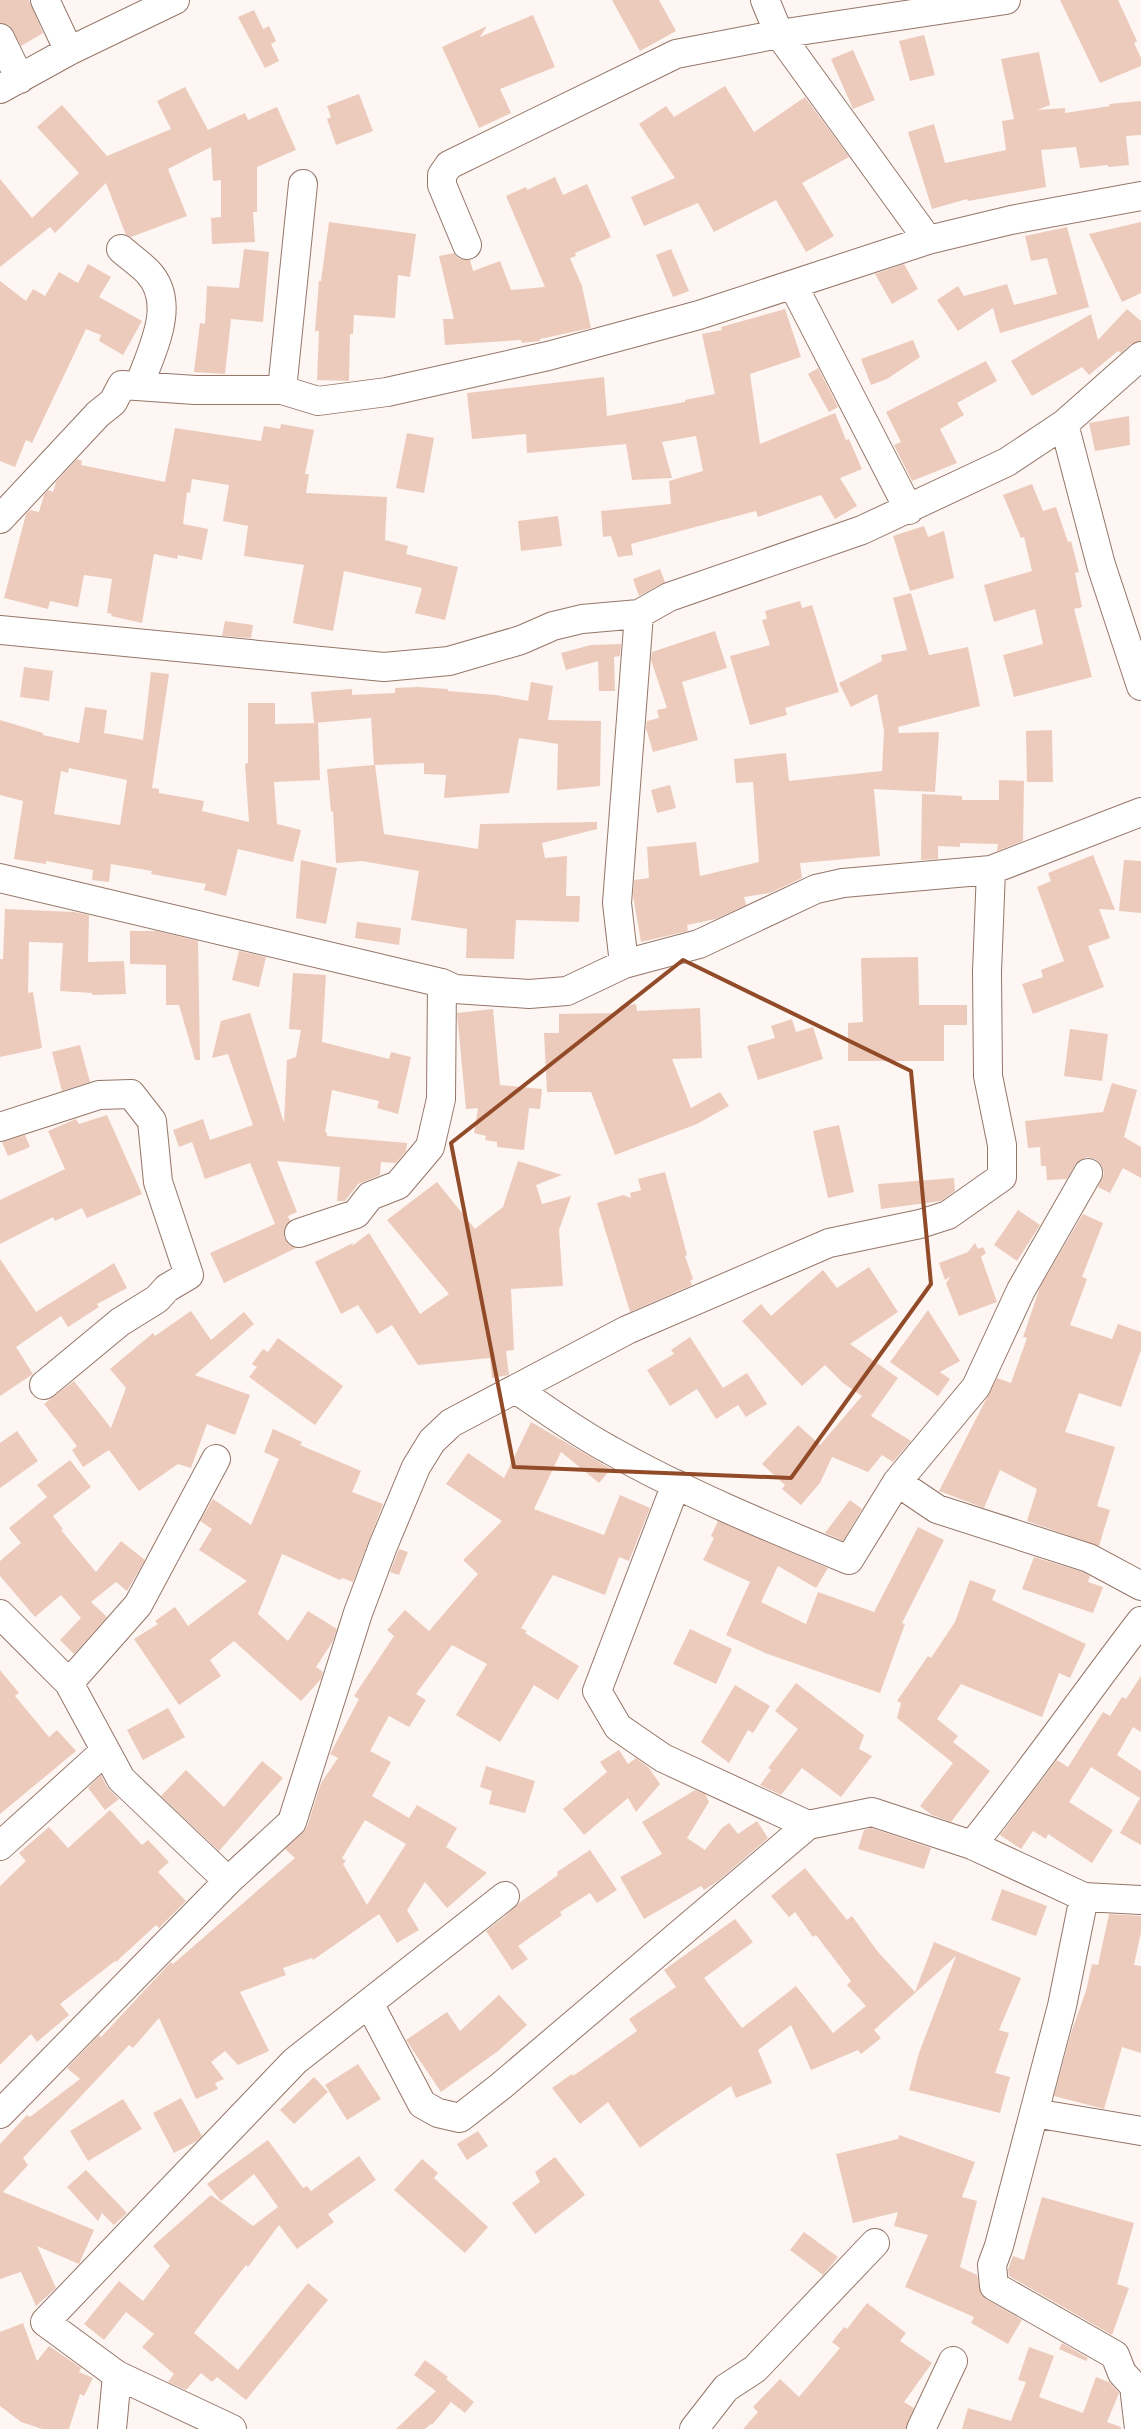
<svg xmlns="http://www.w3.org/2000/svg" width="1141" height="2429" font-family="Barlow,sans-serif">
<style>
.building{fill:#edcbbc;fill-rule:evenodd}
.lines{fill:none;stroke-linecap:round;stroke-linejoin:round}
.minor-casing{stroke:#957668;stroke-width:30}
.minor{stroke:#fff;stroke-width:28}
.marked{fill:none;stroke:#924b28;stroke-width:4;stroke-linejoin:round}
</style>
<rect width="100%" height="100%" fill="#fdf6f2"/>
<path class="building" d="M0 0H29L43 33 21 46 9 25 0 23Z
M612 0H659L676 31 640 51Z
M1060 0H1118L1137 41 1134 43 1141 58V66L1100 83Z
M254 10 263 29 269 26 276 41 271 44 279 61 265 68 238 17Z
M533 15 555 67 500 89 511 113 479 128 442 47 487 26 480 37Z
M924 35 935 75 910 81 899 41Z
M853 50 875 100 853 109 831 59Z
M1039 52 1050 105 1037 110 1065 108V113L1110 106 1109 104 1141 101V135L1126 136 1129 165 1108 167V165L1080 168 1076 147 1041 150 1046 187 968 201 967 199 932 209 908 132 934 124 945 163 1006 150 1002 121 1014 119 1001 59Z
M725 86 754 132 805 97 849 157 802 183 834 236 806 252 776 200 714 232 698 203 644 226 631 197 675 178 639 124 666 106 674 117Z
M185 87 208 130 245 113 248 120 277 107 296 150 257 167V212H253L255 242 212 244 211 218 221 217V180L213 181 211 147 168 169 187 216 131 237 126 235 106 183 55 233 50 227 0 267V179L32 218 79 173 37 127 62 105 107 156 171 129 157 101Z
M359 94 373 131 336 145 327 119 331 117 327 106Z
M555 177 563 195 587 184 611 237 575 253 576 256 570 258 582 286 591 328 540 339V341L522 343 521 340 445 345 443 319H454L439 256 454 253 458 258 470 260 473 271 500 261 511 290 545 287 506 196 526 187 527 190Z
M329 222 416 234 410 277 398 275 395 318 354 315 353 334H350L349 381 317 380 319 331H315L319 281H321Z
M1141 222V293L1122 302 1089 234Z
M1067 227 1089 307 1000 333 993 308 958 331 937 300 958 286 964 296 1007 284 1014 305 1057 294 1047 258 1031 261 1025 236Z
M244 249 269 252 263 322 231 319 225 374 194 372 200 323 205 324 207 286 239 288Z
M671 249 689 291 673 297 656 255Z
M88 264 111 277 99 297 142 321 123 355 99 341 101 335 86 329 32 443 26 440 15 467 0 461V281L26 301 33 289 45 296 59 272 78 283Z
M904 264 918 289 892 304 875 274Z
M785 309 801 357 750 374 760 444 835 413 846 440 849 439 862 469 840 478 857 506 835 519 821 495 758 517 756 511 631 544 633 555 618 557 611 536 603 537 601 511 671 504 669 481 703 471 696 436 662 442 672 478 632 480 626 444 527 453 526 434 472 439 467 393 604 377 607 416 685 402V400L715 394 702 334 722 330 721 327Z
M1127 309 1141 321V341L1131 344 1121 353 1118 351 1089 375 1082 367 1032 396 1011 361 1091 314 1098 340Z
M913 340 920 357 887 379 871 385 861 359Z
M986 361 997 381 957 403 964 415 940 429 957 463 912 481 894 445 901 442 886 412Z
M818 368 838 407 829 412 808 374Z
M1129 416 1130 445 1095 451 1089 423Z
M281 424 314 430 305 474H309L306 493 387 497 385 540 408 546 406 554 458 567 445 620 415 613 422 588 344 571 333 631 293 623 304 565 244 556 248 526 223 521 229 485 192 479 190 493 187 492 183 524 208 529 202 560 178 555 177 559 154 554 142 623 111 616 112 614 107 613 112 579 84 575 78 607 50 601 48 609 4 598 26 514 30 510 39 512 44 495 48 490 53 492 56 482 77 459 82 461 81 465 165 482 175 428 261 441 264 426 280 429Z
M407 433 434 438 424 493 396 488Z
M1032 484 1043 511 1056 507 1068 542 1071 541 1079 572 1075 573 1082 607 1074 609 1092 677 1014 697 1003 655 1043 644 1035 609 994 622 984 585 1032 571 1024 537 1021 538 1003 495Z
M558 516 562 546 521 551 518 521Z
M924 526 928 537 944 531 954 578 910 591 893 536Z
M660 569 665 582 639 596 633 579Z
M911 593 929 655 968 647 980 706 898 727 899 733 939 732 935 792 874 789 880 856 800 863 802 878 770 893 744 897 746 905 716 919 687 925 688 931 641 942 633 896 634 880 649 878 647 847 696 842 700 876 759 862 753 782 736 783 734 759 786 753 789 781 882 771 884 731 877 694 851 707 839 683 882 661 881 655 907 650 893 598Z
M800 601 802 608 812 605 839 692 785 708 787 715 750 725 730 656 770 645 762 620 767 619 765 611Z
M225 621 253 625 251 638 222 636Z
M715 631 727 668 682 682 698 740 653 752 646 728 647 721 659 718 657 710 667 708 651 660 652 652Z
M621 644 620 656 614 657 615 691H599L598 661 566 670 561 653 591 645Z
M24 667 53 671 49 701 20 697Z
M151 672 169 674 152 788 159 789V793L204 801 202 811 249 822 245 764 248 763V703H275V724L318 723 320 780 274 782 277 824 301 830 293 862 238 849 226 896 204 890 206 884 151 874 152 871 111 864 109 882 92 880 93 870 46 861V864L14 859 23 801 0 795V720L43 733V735L79 743 85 707 107 710 104 733 143 740ZM69 768 127 780 120 825 54 814 61 771 68 773Z
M531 682 553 686 548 720 601 721 600 786 557 790 558 744 519 738 509 793 444 798 446 775 424 774V763L375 765 384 834 478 849 480 824 597 822V829L542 843 545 858 567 856 566 896H580L579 922 516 920 514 959 466 958 467 929 411 920 419 871 362 861 336 863 333 811 331 812 327 769 374 765 371 718 314 723 311 692 352 689V695L395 693V688L418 687 448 689V691L496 695 528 701Z
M1052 730 1053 782H1027L1026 731Z
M999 780 1024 781 1023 841 997 851 998 844 960 843V847L938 846V859L921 860 922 794 962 796V800H999Z
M670 785 676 808 657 813 651 790Z
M1093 855 1115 910 1099 909 1110 938 1088 946 1104 987 1033 1014 1022 984 1043 977 1041 970 1064 961 1037 887 1051 881 1048 873Z
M301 860 337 868 326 924 296 918Z
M1124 860 1141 861V913L1119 911Z
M5 909 74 912 89 915 88 962 124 961 126 994 92 995V993L60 991 63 943 29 942 28 993 33 992 42 1048 0 1057V959H3Z
M357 922 401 928 399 945 355 938Z
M130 931H157L198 941 200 1060H195L179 1005H166V965L130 964Z
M239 951 266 957 259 987 232 980Z
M918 957 919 1005H967V1025H944V1061H848V1023L863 1022 861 958Z
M293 973 326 975 322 1042 389 1059 391 1052 411 1057 398 1114 377 1108 379 1101 332 1090 325 1132 327 1133V1136L407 1143 406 1151 396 1163 381 1162 380 1175 358 1184 345 1201H337L340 1167 277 1161 297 1212 288 1216 290 1221 284 1229V1237L288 1244 296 1248 224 1283 210 1253 275 1224 250 1163 205 1179 192 1142 179 1147 173 1130 203 1119 210 1140 253 1125 228 1054 212 1058 221 1021 250 1013 284 1123 287 1060 296 1057 301 1030 289 1029Z
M636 1004 637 1011 700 1008 702 1058 672 1059 691 1108 720 1092 729 1106 697 1124 615 1155 591 1092H547L544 1033H559V1014L620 1013V1006Z
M493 1009 500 1085 542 1089 540 1109 529 1108 524 1150 497 1147V1142L485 1140 486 1136 474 1133 478 1108 466 1109 457 1013Z
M792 1019 796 1032 813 1027 823 1059 758 1080 747 1046 775 1038 771 1026Z
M1070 1029 1108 1034 1102 1081 1064 1076Z
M80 1045 90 1082 62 1091 52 1052Z
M1112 1083 1137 1090 1124 1137 1141 1147V1178L1123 1168 1110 1193 1098 1187 1104 1173 1101 1165 1095 1159 1087 1157 1080 1160 1075 1165 1067 1179 1047 1180 1046 1166H1041L1040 1147 1028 1148 1025 1121 1103 1112Z
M107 1115 142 1194 87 1218 82 1208 55 1221 53 1217 0 1244V1200L65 1169 48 1131 76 1119 79 1124Z
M839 1125 854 1192 828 1198 813 1131Z
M25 1135 30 1147 8 1156 2 1142Z
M518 1161 562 1175 536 1185 542 1204 571 1196 559 1230 563 1286 511 1289 514 1350 506 1351 509 1375 492 1378 490 1358 418 1365 392 1325 377 1334 358 1305 341 1314 315 1262 353 1243 352 1246 369 1233 420 1314 449 1294 387 1220 437 1182 475 1229 503 1207Z
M665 1172 687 1255 685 1256 693 1279 690 1281 692 1285 630 1312 597 1203 623 1195 631 1198 630 1193 641 1190 638 1179Z
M954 1178 955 1191 941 1201 881 1209 878 1184Z
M1018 1210 1040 1225 1017 1261 994 1245Z
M1083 1214 1103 1223 1082 1277 1087 1279 1070 1325 1112 1339 1118 1324 1141 1332V1350L1121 1407 1079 1393 1065 1432 1115 1447 1097 1506 1110 1510 1099 1546 1027 1521 1037 1489 1000 1470 984 1508 939 1491 997 1378 1011 1383 1027 1338 1023 1337 1040 1287Z
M975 1243 978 1249 983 1247 986 1253 981 1257 997 1302 959 1316 946 1283 951 1276 945 1280 939 1263 968 1252Z
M0 1259 36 1312 114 1263 127 1288 97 1304 99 1307 68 1327 61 1316 16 1347 33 1374 0 1396Z
M869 1267 898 1312 850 1344 898 1378 871 1416 911 1441 893 1462 882 1455 868 1472 832 1457 820 1483 801 1505 782 1489 785 1485 762 1464 798 1425 820 1445 862 1396 843 1383 825 1365 802 1386 742 1321 761 1304 771 1316 823 1270 837 1288Z
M928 1310 960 1361 940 1372 950 1379 938 1396 890 1362Z
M191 1311 211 1340 244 1312 254 1324 195 1375 250 1395 235 1435 207 1424 191 1468 178 1464 139 1491 109 1450 83 1467 72 1450 77 1446 44 1404 74 1381 111 1428 126 1388 110 1369 153 1333 155 1336Z
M690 1337 723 1388 747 1373 767 1404 746 1417 738 1405 716 1419 697 1389 670 1406 647 1370 674 1354 671 1350Z
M278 1338 343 1386 315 1425 249 1377 257 1367 252 1364 263 1349 268 1352Z
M531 1422 611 1469 599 1483 561 1452 534 1509 604 1535 620 1495 650 1508 629 1561 619 1557 605 1595 553 1575 521 1628 527 1631 525 1633 579 1666 558 1700 534 1685 500 1742 456 1715 487 1664 452 1645 416 1694 426 1700 409 1727 389 1716 370 1751 391 1762 372 1796 409 1818 417 1805 457 1828 446 1847 487 1873 447 1908 425 1882 407 1910 419 1930 397 1943 379 1914 313 1960 312 1958 283 1968 286 1975 240 1992 269 2051 238 2065 225 2051 211 2062 224 2079 215 2083 218 2089 196 2099 159 2018 133 2048 129 2045 23 2158 28 2165 3 2192 94 2230 79 2264 37 2246 56 2288 36 2306 21 2272 0 2279V2144L27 2115 30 2117 80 2079 67 2068 99 2035 101 2037 171 1962 173 1964 295 1858 285 1849 307 1827 321 1783 338 1758 330 1754 359 1699 354 1696 394 1636 387 1630 405 1610 429 1631 478 1574 463 1560 502 1521 446 1484 468 1453 504 1478ZM365 1820 406 1844 367 1905 343 1864 346 1861 342 1858Z
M273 1429 302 1442 300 1445 361 1471 352 1492 383 1504 353 1582 342 1578 340 1580 282 1554 258 1614 288 1641 308 1611 337 1629 333 1641 316 1667 323 1672 321 1679 301 1701 234 1641 210 1660 221 1676 179 1705 134 1639 158 1624 155 1621 175 1607 188 1626 247 1581 199 1550 212 1529 200 1521 213 1499 251 1525 279 1459 264 1452Z
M17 1431 38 1461 0 1488V1443Z
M70 1460 91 1487 53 1516 63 1529 61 1530 96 1572 121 1541 145 1560 127 1591 116 1582 91 1602 107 1617 74 1654 60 1640 81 1618 61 1595 35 1617 0 1576V1561L21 1543 9 1528 47 1497 37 1485Z
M850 1500 862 1509 843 1541 825 1533Z
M718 1521 828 1568 816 1588 778 1566 761 1602 806 1624 818 1592 874 1612 918 1527 944 1540 902 1623 905 1624 880 1693 765 1653 726 1635 750 1582 703 1560 714 1538 711 1536Z
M399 1549 408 1552 399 1575 390 1572Z
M1034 1557 1083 1572 1090 1576 1088 1582 1103 1587 1093 1613 1022 1589Z
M970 1580 996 1590 992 1600 1086 1644 1070 1678 1059 1673 1042 1717 961 1684 937 1719 958 1736 953 1742 990 1771 951 1822 932 1815 920 1806 953 1763 897 1718 901 1703 897 1701 928 1656 931 1658 955 1622Z
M690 1629 732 1649 716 1684 673 1664Z
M0 1670 19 1693 15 1696 49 1737 57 1730 76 1751 0 1814Z
M1141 1676V1732L1133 1727 1117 1755 1141 1771V1845L1120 1833 1140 1798 1091 1767 1069 1802 1113 1830 1092 1863 1048 1834 1046 1839 1033 1831 1021 1849 1000 1835 1057 1760 1068 1767 1103 1712 1110 1716 1122 1697 1126 1699Z
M796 1683 864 1735 859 1749 872 1756 841 1797 802 1768 781 1795 760 1785 771 1770 768 1768 798 1729 775 1711Z
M735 1685 770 1706 753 1733 748 1730 729 1763 701 1742Z
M168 1708 185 1737 143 1760 127 1730Z
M619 1750 628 1764 636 1758 649 1768 660 1784 636 1812 628 1798 584 1835 563 1809 607 1772 600 1762Z
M262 1761 283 1778 219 1851 161 1796 186 1770 224 1807Z
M486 1766 535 1781 525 1813 489 1804 492 1791 480 1787Z
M101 1775 107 1787 119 1799 105 1810 88 1788Z
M695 1790 705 1794 709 1802 687 1838 705 1850 722 1828 729 1823 738 1834 757 1821 768 1838 718 1881 704 1890 701 1886 644 1919 620 1877 662 1854 642 1822Z
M110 1810 142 1845 148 1840 169 1862 158 1872 186 1901 159 1928 156 1925 116 1962 115 1961 60 2004 69 2015 37 2042 31 2034 0 2065V1886L26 1861 19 1853 49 1827 68 1848Z
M871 1828 931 1848 924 1869 858 1849 864 1830Z
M590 1850 617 1890 597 1903 590 1893 560 1912 562 1915 518 1946 528 1959 512 1970 486 1931 504 1917 519 1903 558 1875 557 1872Z
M805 1868 847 1920 852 1916 878 1952 915 1992 934 1942 1021 1978 999 2030 1009 2033 995 2073 1010 2077 1000 2113 909 2090 919 2053 956 1956 874 2030 881 2038 861 2054 858 2050 811 2070 791 2025 758 2050 772 2083 736 2098 731 2086 676 2122 640 2148 608 2102 580 2124 552 2088 572 2074 573 2076 637 2031 629 2019 676 1987 664 1970 735 1919 753 1942 704 1978 742 2028 796 1986 833 2033 866 2006 847 1985 851 1981 816 1935 813 1937 795 1912 789 1917 771 1896Z
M1002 1889 1047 1906 1036 1936 991 1920Z
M1109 1914 1141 1916V1932L1134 1965 1141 1966V2053L1122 2047 1104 2109 1054 2096 1071 2033 1086 1991 1092 1964 1098 1965Z
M499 1995 527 2025 498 2051 441 2092 406 2040 447 2012 460 2031Z
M358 2064 381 2099 347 2120 325 2085Z
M314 2077 328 2092 294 2124 280 2110Z
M181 2098 202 2136 197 2141 174 2153 153 2113Z
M123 2099 142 2129 88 2161 70 2131Z
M478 2131 488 2146 467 2160 457 2144Z
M899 2135 975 2162 962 2197 977 2201 960 2267 977 2275 981 2294 986 2299 1022 2320 1008 2344 971 2323 974 2317 905 2287 928 2235 894 2226 898 2212 853 2223 836 2154 898 2139Z
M268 2140 303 2188 307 2186 311 2191 359 2156 376 2180 328 2214 334 2222 297 2249 279 2225 248 2267 246 2265 194 2333 238 2370 308 2283 328 2300 246 2400 217 2377 212 2382 201 2373 186 2390 168 2382 174 2374 142 2347 154 2334 126 2312 104 2340 84 2324 119 2281 143 2301 170 2266 153 2246 211 2195 253 2226 278 2207 254 2174 221 2201 207 2184Z
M555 2157 585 2195 535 2234 512 2203 540 2182 535 2172Z
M422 2159 438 2173 434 2178 488 2227 465 2253 394 2190Z
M86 2170 127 2213 114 2225 102 2213 98 2221 67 2187Z
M1042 2197 1134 2223 1117 2284 1129 2288 1112 2335 1009 2276 1008 2269 1013 2256 1024 2260Z
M804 2232 838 2257 823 2275 790 2250Z
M867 2303 906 2333 900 2341 932 2363 904 2402 914 2408 906 2429H743L758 2412 753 2407 780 2379 799 2397 840 2348 832 2342 844 2327 847 2329Z
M23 2323 37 2361 49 2346 81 2368 79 2372 93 2378 84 2396 80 2394 69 2429H42L21 2422 0 2406V2332Z
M1062 2343 1088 2358 1086 2361 1059 2349Z
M1029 2347 1054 2356 1039 2397 1083 2413 1096 2377 1109 2382 1119 2393 1107 2422 1121 2427V2429H962L968 2408 1011 2421 1026 2382 1018 2380Z
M425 2360 448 2377 446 2379 474 2402 465 2413 451 2402 432 2425 431 2424 425 2429H396L436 2391 414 2375Z"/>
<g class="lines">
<defs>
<path id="minor" d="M45 0 69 51
M765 0 779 34 928 240
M0 38 20 79
M0 89 69 51 175 0
M467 245 442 185V175L449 165 676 54 779 34 1006 0
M121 249C130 257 140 264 148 272 178 304 151 351 139 386
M793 285 909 510
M282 390 303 184
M1064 424 1101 565 1141 686
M0 519 98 414 113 402 122 385 195 390H282L318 401 387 392 548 356 699 315 928 240 1011 220 1141 196
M0 630 384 667 449 661 521 640 553 626 582 619 639 614 669 597 862 530 1007 462 1064 424 1141 356
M0 878 442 983 455 989 529 994 567 991 624 964 699 944 816 889 843 883 991 870 1141 812
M624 964 617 903 639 614
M0 1127 99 1095 131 1094 152 1121 158 1182 189 1275 167 1288 157 1299 120 1322 44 1385
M299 1233 356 1214 370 1196 398 1185 430 1147 441 1099 442 983
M517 1390C547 1410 578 1433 610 1450 686 1493 768 1527 849 1560L897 1482 976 1387 1021 1290 1088 1173
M897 1482 937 1509 1089 1558 1141 1586
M676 1484 597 1691 618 1727 663 1758 808 1825 872 1812 972 1845 1084 1897 1141 1900
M0 1614 69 1683 121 1779 228 1881
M69 1683 138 1605 216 1459
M972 1845C1031 1772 1084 1695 1141 1621
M0 1846 105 1751
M1084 1897 1062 2006 999 2246 992 2265 994 2286 1115 2355 1122 2373 1134 2386 1139 2429
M369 2003 422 2104 438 2113 460 2118 501 2086 808 1825
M1034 2113 1141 2131
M0 2114 228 1881 292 1822 358 1613 383 1546 416 1467 432 1441 451 1423 627 1330 829 1243 920 1224 948 1215 1002 1177V1145L988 1076 987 972 991 870
M112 2429 117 2375
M232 2429 117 2375 45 2322 295 2061 505 1896
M694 2429 726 2388 755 2369 875 2243
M921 2429 953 2361"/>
</defs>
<use href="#minor" class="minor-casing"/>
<use href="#minor" class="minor"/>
</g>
<path class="marked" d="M683 960 911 1071 931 1284 791 1478 514 1467 451 1143Z"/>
</svg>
